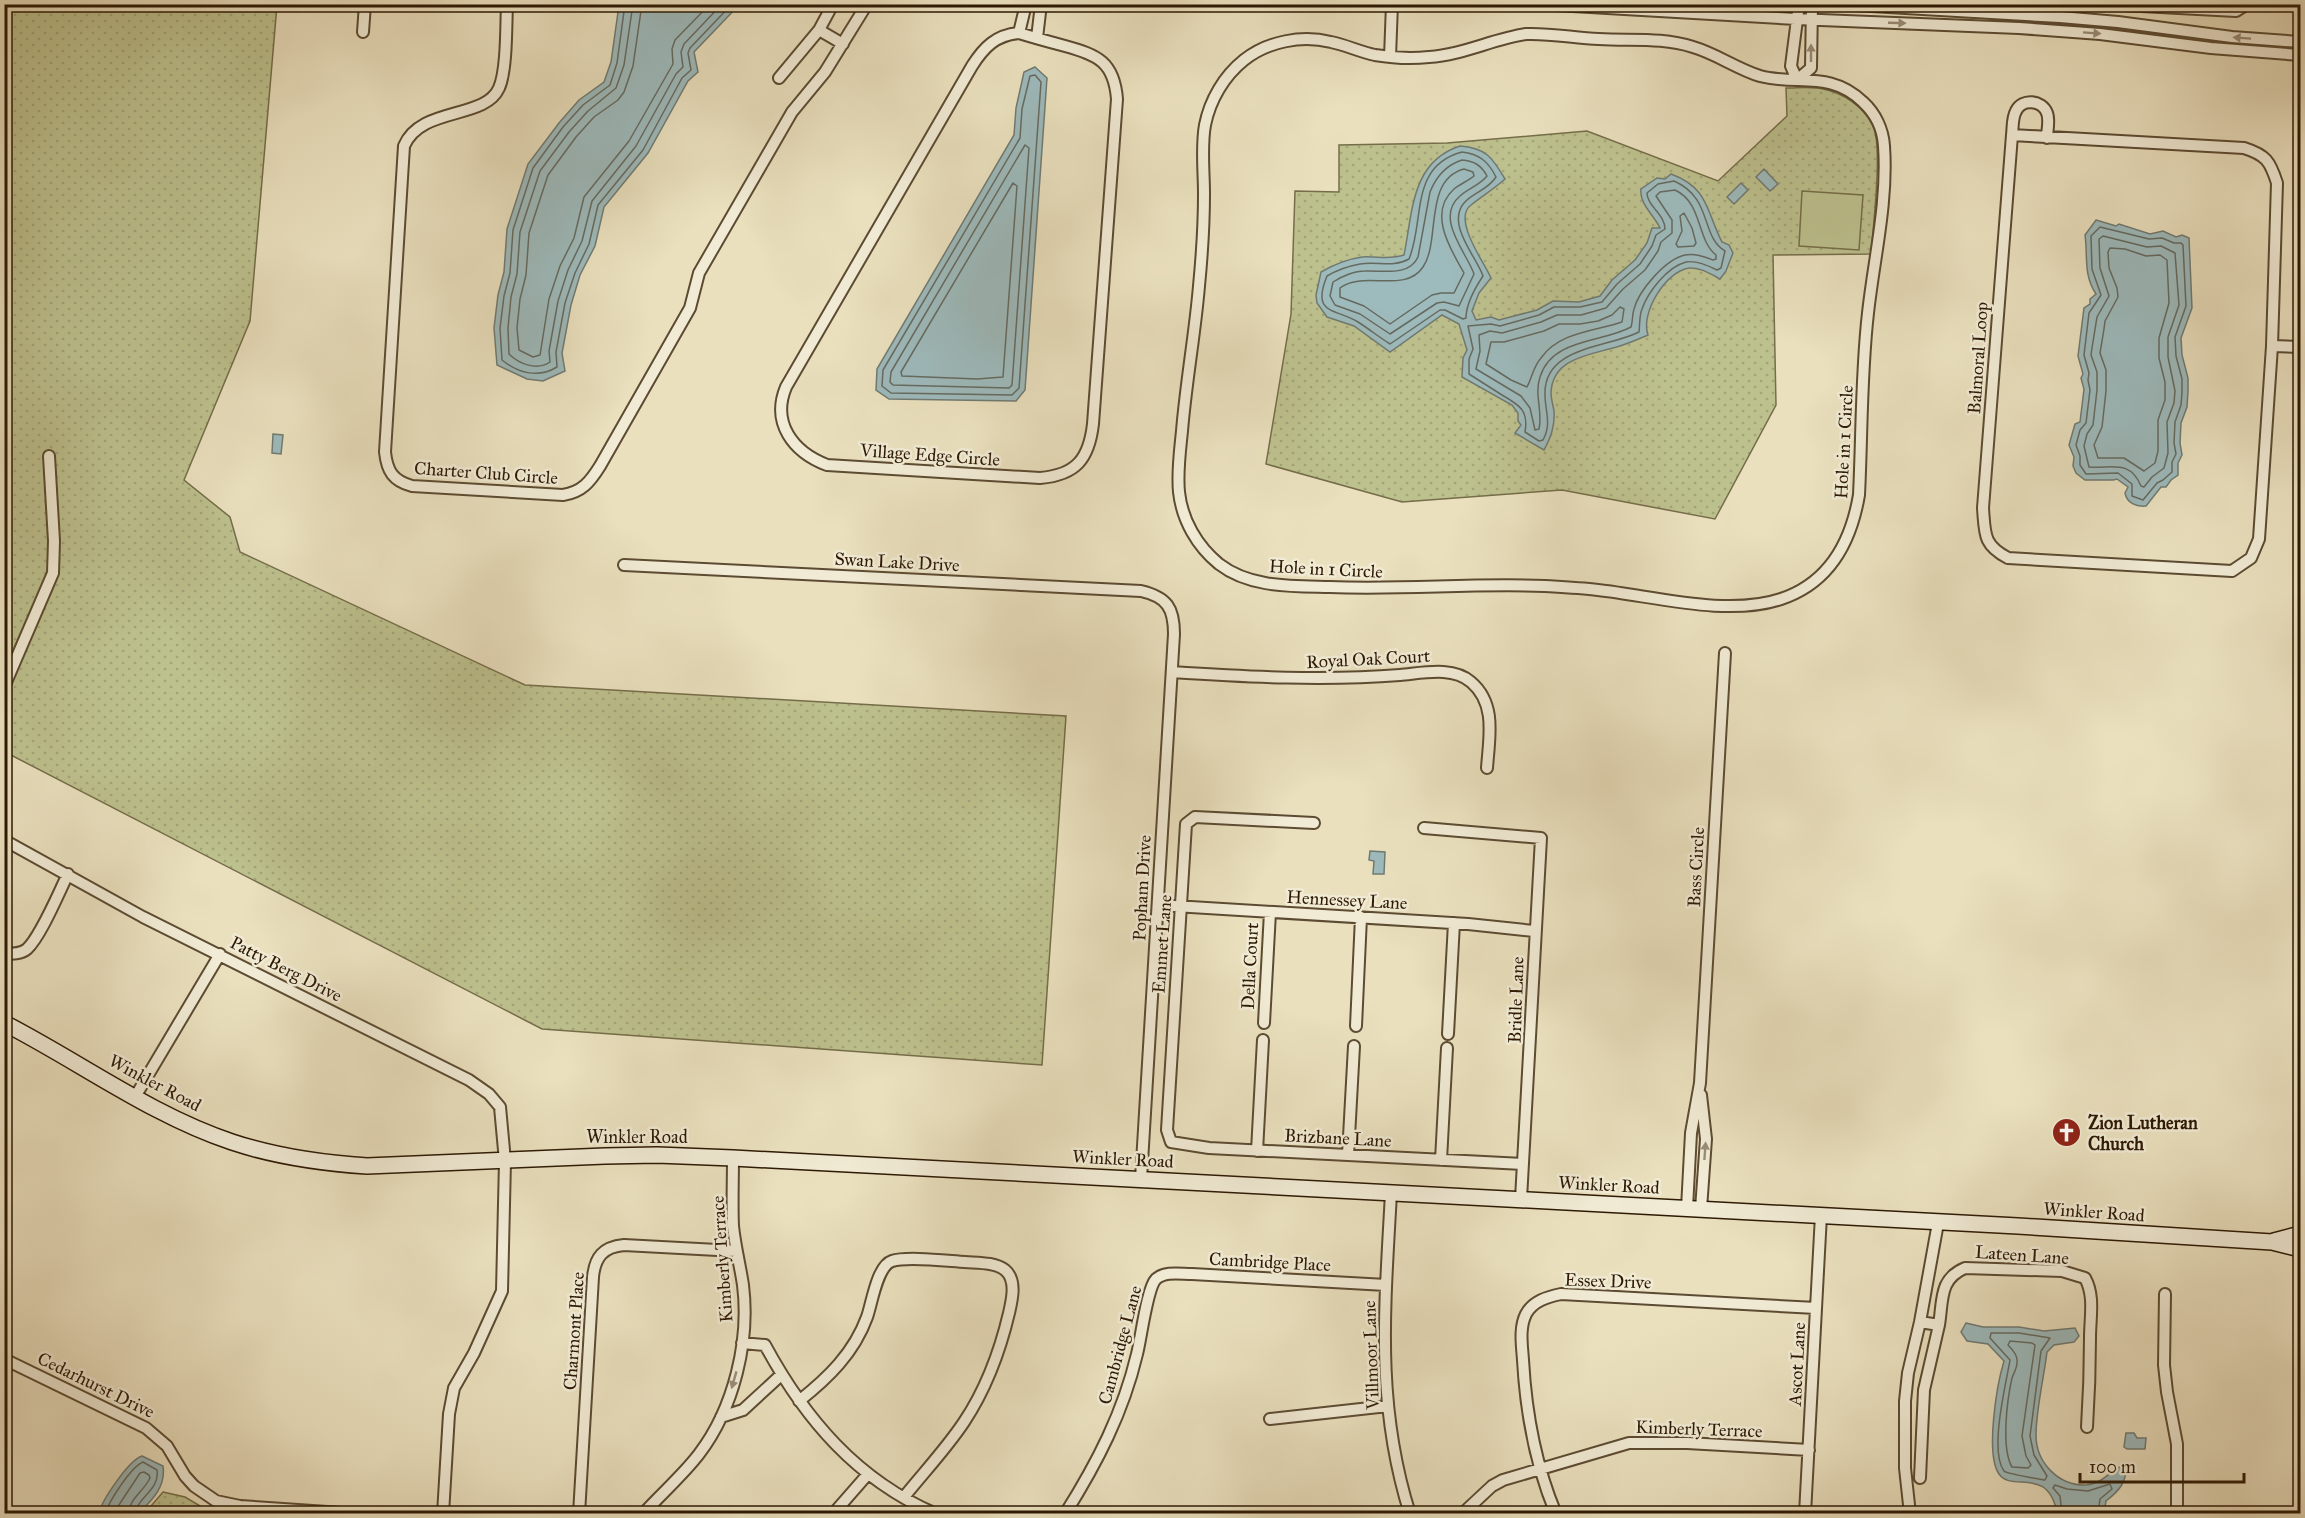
<svg xmlns="http://www.w3.org/2000/svg" width="2305" height="1518" font-family="'IM FELL Great Primer',serif">
<style>
.grass{fill:url(#grass-dots);stroke:#756d49;stroke-width:1.5}
.park{fill:#bdc18e;stroke:#756d49;stroke-width:1.5}
.water{fill:#9dbabc;stroke:#707a72;stroke-width:1.5}
.lines{fill:none;stroke-linecap:round;stroke-linejoin:round}
.shore{stroke:#656a60;stroke-width:1.5}
.street-casing{stroke:#5c4b32;stroke-width:14}
.secondary-casing{stroke:#2d1904;stroke-width:18}
.street{stroke:#f1ebd5;stroke-width:10}
.secondary{stroke:#f1ebd5;stroke-width:15}
.oneway{fill:#998c77}
.labels{text-anchor:middle;stroke-width:5;stroke-linejoin:round;paint-order:stroke}
.street-label{font-size:18px;fill:#2d1904;stroke:#f1ebd5}
.poi-label{font-size:18px;font-weight:bold;fill:#2d1904;stroke:#f1ebd5;text-anchor:start}
</style>
<defs>
<pattern id="grass-dots" width="8" height="8" patternUnits="userSpaceOnUse" patternTransform="scale(1.5)"><rect width="8" height="8" fill="#bdc18e"/><path d="M2 2h.1M6 6h.1" fill="none" stroke="#a3a579" stroke-width="1.8" stroke-linecap="round"/></pattern>
</defs>
<rect width="100%" height="100%" fill="#eae0be"/>
<filter id="stains"><feTurbulence type="fractalNoise" baseFrequency=".00333" numOctaves="4"/><feColorMatrix values="0 0 0 0 .2 0 0 0 0 .09 0 0 0 0 .02 0 0 0 .5 -.17"/></filter>
<radialGradient id="worn" r=".72"><stop offset=".6" stop-color="#630" stop-opacity="0"/><stop offset="1" stop-color="#630" stop-opacity=".3"/></radialGradient>
<path class="grass" d="M4 5H277L250 321 184 480 230 517 240 552 525 685 1066 716 1042 1065 542 1029 5 752Z
M1786 88C1798 88 1811 86 1823 89 1844 93 1864 107 1873 126 1883 147 1873 227 1871 254L1773 255 1776 405 1715 519 1562 490 1402 502 1266 464 1291 314 1295 191 1339 192V145L1447 143 1587 131 1718 181 1787 116Z
M163 1492 185 1497 212 1513H145Z"/>
<path class="park" d="M1802 191 1863 195 1859 250 1799 246Z"/>
<path class="water" d="M619 5H739L694 52 698 72 688 81 648 153 604 207 595 246 580 275 571 305 562 353 565 371 543 381 527 379 497 365 494 328 498 295 504 272 507 229 528 164 559 123 579 100 604 82 611 62Z
M1035 67 1047 78 1025 390 1016 401 889 399 876 390 877 369 1014 135 1016 108 1024 72Z
M1460 146C1486 148 1492 157 1505 179 1494 189 1482 196 1471 205 1452 219 1484 262 1491 278L1479 293 1472 311 1476 320 1491 317 1499 320 1537 310 1553 301 1579 302 1600 296 1612 280 1635 260 1647 243 1652 228H1660C1654 215 1639 204 1641 189L1657 178 1665 179 1671 174C1709 188 1706 211 1722 242L1729 245 1733 253 1726 271 1720 279C1711 274 1700 267 1689 268 1666 271 1640 313 1648 335 1636 340 1625 345 1613 348 1588 355 1552 359 1551 393 1551 399 1553 405 1554 411 1555 426 1551 437 1544 450L1515 433 1521 425 1518 421V413L1512 405 1462 377 1463 358 1467 350 1459 324 1442 315 1390 352 1354 326 1327 317 1317 303 1316 295 1321 272C1333 265 1348 259 1362 257 1377 256 1390 260 1404 255 1413 211 1411 162 1460 146Z
M1764 169 1778 184 1770 191 1756 177Z
M1741 183 1748 190 1734 204 1727 197Z
M2096 220 2116 226 2119 224 2150 234 2163 231 2176 237 2182 235 2189 238 2192 308 2181 338 2182 355 2188 378V391L2187 407 2181 423 2180 443 2182 455 2178 463V475L2171 480 2166 487H2161L2146 506C2136 507 2127 503 2125 493L2128 487 2117 479 2113 480H2085L2076 473 2073 466 2074 457 2069 445 2075 424 2080 422 2084 389 2081 378 2083 374 2078 356 2084 308 2090 304V299L2096 294C2083 275 2088 255 2085 235Z
M273 434 283 435 281 454 272 453Z
M1370 851 1385 852 1384 874H1373L1374 861 1369 860Z
M1966 1323 1983 1327H2019L2044 1331 2075 1328 2079 1336 2074 1342 2054 1345 2047 1352C2044 1377 2036 1410 2036 1435 2036 1463 2059 1486 2086 1485 2104 1484 2112 1467 2127 1464 2126 1483 2120 1490 2106 1501L2104 1513H2057C2048 1465 2012 1493 1999 1474 1985 1454 1997 1384 2004 1361L1988 1344 1967 1341 1961 1332Z
M2126 1433H2134L2137 1438H2146L2145 1449H2127L2124 1447Z
M142 1456 163 1466C166 1487 152 1500 139 1513H99C102 1500 129 1460 142 1456Z"/>
<g class="lines">
<path class="shore" d="M625 4 617 63 610 85 583 105 563 127 533 168 513 230 510 273 504 296 500 328 502 360C519 374 539 378 557 367L556 352 565 303 575 273 589 244 598 205 643 150 682 78 691 70 688 53 690 48 732 4
M633 4 624 65 616 88 588 111 569 132 540 171 520 232 517 274 511 297 508 328 509 354C519 364 537 371 550 362L549 351 558 301 568 270 582 241 592 201 636 146 676 74 683 67 681 52 684 44 722 4
M642 4 633 66 624 92 618 100 594 117 576 137 548 175 529 233 526 275 520 299 517 328 519 350 533 357 540 355 549 299 560 266 574 238 584 197 629 141 673 64 672 49 675 40 710 4
M1030 76 1035 75 1041 82 1019 388 1012 395 891 393 882 386 883 370 1020 138 1022 109Z
M1025 145 1029 148 1012 385 1009 388 893 385 890 382 891 372Z
M1462 152C1479 154 1488 161 1496 177 1488 190 1472 193 1464 203 1446 224 1476 256 1483 276 1475 288 1466 303 1466 318L1463 319 1445 310H1440L1390 344C1379 337 1369 329 1358 322 1335 308 1311 315 1327 276 1337 270 1349 266 1360 264 1377 261 1393 268 1409 259 1425 221 1409 166 1462 152Z
M1462 160C1474 161 1481 165 1487 176 1480 185 1469 188 1460 196 1434 218 1467 253 1474 274L1459 306 1444 302 1437 303 1390 334 1360 314 1335 305 1330 296 1333 282C1342 276 1355 271 1365 271 1382 270 1409 277 1418 257L1430 192C1436 177 1446 165 1462 160Z
M1464 169 1473 172 1474 176C1468 181 1460 184 1454 189 1427 213 1451 250 1464 273L1454 293H1441L1432 295 1390 324 1364 306 1340 297V288C1363 270 1405 294 1423 267 1441 241 1423 180 1464 169Z
M1674 181C1713 198 1700 236 1725 251L1721 268 1717 270C1709 266 1696 260 1686 262 1667 267 1648 292 1642 309 1639 316 1640 325 1639 332 1608 348 1543 346 1545 395 1545 411 1552 424 1543 440L1539 441 1525 432C1529 410 1519 405 1502 395 1491 388 1480 381 1469 374V359L1473 349 1468 326 1491 324 1500 326 1539 315 1554 307H1580L1602 302 1617 284 1640 264 1652 246 1656 235 1665 229C1665 214 1647 206 1647 193L1658 184Z
M1013 183 1017 186 1003 377 977 379 902 376 901 372Z
M1675 190C1703 203 1696 239 1716 255V259L1713 260C1705 257 1695 253 1685 255 1666 259 1639 290 1634 309 1632 315 1633 321 1631 327 1602 343 1552 338 1540 377 1534 395 1543 411 1539 429L1535 430 1530 408 1521 396 1476 369 1480 351 1479 335 1490 331 1502 333 1541 322 1557 315H1581L1606 308 1623 289 1645 270 1658 251 1661 242 1672 233V220L1656 196 1660 192Z
M1684 213 1692 228 1696 243 1694 246 1678 247 1676 244 1682 231 1680 216Z
M2100 227 2149 239 2162 238 2174 243H2181L2183 245 2186 306 2175 337 2176 356 2182 379V392L2181 405 2175 422 2174 443 2176 454 2172 462V472L2163 480 2157 483 2143 500 2132 496V484L2118 473 2086 474 2080 465V456L2076 445 2080 430 2086 423 2090 390 2088 380 2089 373 2084 355 2089 313 2101 295 2092 269 2091 236Z
M2103 236 2147 247 2161 246 2175 253 2179 305 2168 337V357L2175 391 2174 403 2167 422 2168 453 2164 468 2152 477 2144 487 2141 486C2130 459 2111 469 2089 467L2084 446 2087 434 2093 425 2097 390V372L2091 355 2092 348 2097 317 2109 296 2100 268 2099 239Z
M2110 248 2125 249 2146 256 2160 255 2167 260 2169 303 2159 338V358L2165 382V400L2158 420V451L2155 463 2144 471 2124 458H2098L2094 445 2102 427 2106 391V370L2100 353 2104 329 2105 321 2118 297 2117 288 2109 268 2108 252Z
M1620 307 1624 309 1622 322C1595 331 1559 332 1541 358 1533 367 1532 378 1527 387L1511 380 1486 364 1491 342H1504L1544 331 1559 324H1580L1598 321 1612 315Z
M1991 1333H2019L2050 1338 2041 1351 2030 1436 2034 1455 2047 1476 2045 1480C2039 1479 2007 1474 2004 1471 1989 1451 2006 1384 2010 1360L1990 1338Z
M2010 1341 2032 1343 2035 1345 2022 1436 2026 1456 2031 1465 2028 1468 2012 1467C2001 1448 2007 1400 2012 1378 2014 1372 2018 1367 2017 1360 2017 1354 2012 1349 2008 1345Z
M105 1514C109 1501 131 1467 143 1462L157 1470C160 1490 138 1496 135 1514
M113 1514 140 1473 144 1472 149 1475 150 1478C144 1491 129 1499 128 1514
M2062 1514 2060 1496 2053 1488 2055 1485 2067 1489 2088 1491 2110 1484 2112 1489 2100 1499 2098 1514"/>
<defs>
<path id="street" d="M507 4C506 26 507 70 499 88 485 120 421 106 404 146L385 452C387 471 393 481 412 486L563 495C582 492 590 482 600 466L690 308 699 273 792 112 825 72 867 4
M833 4 819 30 843 44
M1538 4 1796 19 2019 28 2100 34 2211 48 2300 55
M1799 4 1791 66 1797 80 1811 68 1812 4
M1837 4 2060 17 2118 22 2232 37 2300 42
M2103 4 2236 11 2247 4
M363 32 365 4
M1019 33C1035 38 1050 42 1065 46 1098 55 1114 62 1117 99L1093 424C1089 459 1076 475 1040 478L827 465C793 452 771 423 786 387L972 66C984 47 996 35 1019 33Z
M1019 33 1026 4
M1526 34C1551 33 1574 38 1599 39 1631 41 1662 37 1693 47 1717 54 1737 69 1760 76 1798 86 1830 70 1863 102 1875 113 1883 129 1884 146 1888 202 1874 258 1868 313 1861 373 1862 435 1859 495 1851 542 1829 583 1781 599 1728 617 1653 596 1598 590 1581 588 1562 587 1545 586 1473 583 1402 590 1330 587 1292 586 1250 588 1219 564 1197 546 1182 520 1179 492 1177 472 1180 451 1182 431 1186 382 1195 334 1199 286 1202 255 1204 225 1204 194 1204 171 1201 147 1205 125 1210 100 1224 76 1244 60 1268 41 1302 35 1331 42 1346 45 1360 52 1375 55 1393 58 1411 59 1429 57 1462 55 1493 39 1526 34Z
M1037 38 1041 4
M1390 57 1392 4
M779 78 819 30
M2012 135 2244 148C2266 155 2270 161 2277 183L2272 346 2259 539 2251 558 2232 571 2008 558C1983 545 1985 534 1983 508Z
M2012 135C2013 127 2012 118 2016 111 2022 98 2042 100 2047 113 2050 120 2047 130 2047 138
M2272 346 2300 347
M624 565 1141 591C1167 597 1174 608 1174 634L1141 1179
M1172 672C1249 677 1324 681 1400 675 1423 673 1453 666 1471 682 1497 704 1489 738 1487 768
M4 687 53 573 54 541 49 456
M1314 823 1195 817 1186 824 1167 1130 1171 1142 1209 1148 1523 1164
M1424 828 1541 838 1521 1199
M4 840 143 917 469 1080 489 1094 500 1107 505 1161 502 1291 474 1353 454 1388 449 1414 443 1514
M1158 905 1468 924 1534 931
M4 954C12 954 21 954 27 949 41 936 59 892 68 874
M1264 1023 1270 912
M1356 1026 1361 917
M1448 1034 1454 923
M135 1097 220 954
M1257 1151 1263 1040
M1348 1155 1354 1046
M1441 1160 1447 1048
M1391 1193C1385 1306 1375 1403 1410 1514
M1687 1208 1691 1133 1700 1083 1725 653
M1701 1209 1706 1139 1701 1095
M2165 1294 2164 1365 2167 1392 2177 1444V1514
M1920 1322 1939 1325C1943 1300 1939 1279 1965 1268L2062 1271 2085 1278C2095 1296 2090 1317 2090 1338 2090 1367 2089 1397 2087 1427
M742 1343 765 1345C805 1419 857 1480 936 1514
M4 1359 146 1428 167 1446 185 1476 194 1486 216 1501 240 1506 357 1514
M799 1401C828 1378 854 1353 867 1317 872 1303 877 1266 892 1261 907 1256 948 1261 965 1262 977 1263 995 1262 1005 1270 1017 1280 1012 1300 1009 1313 1000 1351 986 1389 964 1422 946 1449 924 1472 904 1497
M721 1417 743 1410 781 1375
M1270 1419 1388 1406
M1920 1478 1924 1390 1939 1325
M4 1510 12 1514
M579 1514 593 1277C595 1257 603 1247 624 1245L736 1251
M643 1514C661 1494 683 1475 699 1454 734 1408 750 1341 743 1285 740 1265 735 1246 733 1226 732 1204 733 1180 733 1158
M833 1514 868 1474
M1065 1514C1097 1463 1123 1413 1137 1354 1141 1339 1147 1288 1156 1279 1165 1271 1180 1274 1192 1274L1386 1285
M1462 1514 1492 1486 1503 1480 1629 1443H1687L1809 1450
M1556 1514C1535 1464 1526 1414 1523 1360 1522 1345 1519 1328 1526 1314 1533 1301 1547 1297 1561 1294L1816 1308
M1805 1514 1821 1215
M1910 1514 1905 1468V1401L1908 1373 1920 1322 1938 1223"/>
<path id="secondary" d="M4 1023C80 1062 151 1115 232 1142 277 1157 321 1163 367 1166L605 1156 657 1155 733 1158 2018 1226 2272 1242 2300 1249
M2274 1241 2300 1234"/>
</defs>
<use href="#street" class="street-casing"/>
<use href="#secondary" class="secondary-casing"/>
<use href="#street" class="street"/>
<use href="#secondary" class="secondary"/>
</g>
<defs><path id="oneway-solid" d="M-6-.8H1V-3.2L6.5 0L1 3.2V.8H-6Z" transform="scale(1.5)"/></defs>
<g class="oneway">
<use href="#oneway-solid" transform="translate(1897 23) rotate(2)"/>
<use href="#oneway-solid" transform="translate(2092 33) rotate(4)"/>
<use href="#oneway-solid" transform="translate(2242 38) rotate(-176)"/>
<use href="#oneway-solid" transform="translate(1811 53) rotate(-90)"/>
<use href="#oneway-solid" transform="translate(1705 1151) rotate(-86)"/>
<use href="#oneway-solid" transform="translate(734 1380) rotate(106)"/>
</g>
<defs>
<symbol id="church-disc" viewBox="-11 -11 22 22"><circle r="9.5" fill="#8f2418" stroke="#f1ebd5"/><path d="M-1.2-6h2.4v3.5h3.3v2.4h-3.3V6h-2.4V-.1h-3.3v-2.4h3.3Z" fill="#fff"/></symbol>
</defs>
<g fill-rule="evenodd">
<use href="#church-disc" x="2050" y="1116" width="33" height="33"/>
</g>
<g class="labels">
<g class="street-label">
<text transform="translate(1978 358) rotate(-86)" y="6">Balmoral Loop</text>
<text transform="translate(1844 442) rotate(-87)" y="6">Hole in 1 Circle</text>
<text transform="translate(930 455) rotate(4)" y="6">Village Edge Circle</text>
<text transform="translate(486 473) rotate(4)" y="6">Charter Club Circle</text>
<text transform="translate(897 562) rotate(3)" y="6">Swan Lake Drive</text>
<text transform="translate(1326 569) rotate(3)" y="6">Hole in 1 Circle</text>
<text transform="translate(1368 659) rotate(-3)" y="6">Royal Oak Court</text>
<text transform="translate(1696 867) rotate(-87)" y="6">Bass Circle</text>
<text transform="translate(1142 888) rotate(-87)" y="6">Popham Drive</text>
<text transform="translate(1347 900) rotate(3)" y="6">Hennessey Lane</text>
<text transform="translate(1162 944) rotate(-86)" y="6">Emmet Lane</text>
<text transform="translate(1250 966) rotate(-87)" y="6">Della Court</text>
<text transform="translate(286 969) rotate(27)" y="6">Patty Berg Drive</text>
<text transform="translate(1516 1000) rotate(-88)" y="6">Bridle Lane</text>
<text transform="translate(155 1083) rotate(28)" y="6">Winkler Road</text>
<text x="637" y="1143">Winkler Road</text>
<text transform="translate(1338 1138) rotate(3)" y="6">Brizbane Lane</text>
<text transform="translate(1123 1159) rotate(3)" y="6">Winkler Road</text>
<text transform="translate(1609 1185) rotate(3)" y="6">Winkler Road</text>
<text transform="translate(2094 1212) rotate(4)" y="6">Winkler Road</text>
<text transform="translate(2022 1255) rotate(4)" y="6">Lateen Lane</text>
<text transform="translate(722 1259) rotate(-94)" y="6">Kimberly Terrace</text>
<text transform="translate(1270 1262) rotate(3)" y="6">Cambridge Place</text>
<text transform="translate(1608 1281) rotate(2)" y="6">Essex Drive</text>
<text transform="translate(574 1331) rotate(-86)" y="6">Charmont Place</text>
<text transform="translate(1120 1345) rotate(-75)" y="6">Cambridge Lane</text>
<text transform="translate(1371 1355) rotate(-92)" y="6">Villmoor Lane</text>
<text transform="translate(1797 1364) rotate(-87)" y="6">Ascot Lane</text>
<text transform="translate(96 1385) rotate(26)" y="6">Cedarhurst Drive</text>
<text transform="translate(1699 1429) rotate(2)" y="6">Kimberly Terrace</text>
</g>
<g class="poi-label">
<text x="2088" y="1129">Zion Lutheran<tspan x="2088" dy="21">Church</tspan></text>
</g>
</g>
<rect width="2305" height="1518" fill="none" stroke="#eae0be" stroke-width="24"/>
<rect x="6" y="6" width="2293" height="1506" fill="none" stroke="#2d1904" stroke-width="3"/>
<rect x="12" y="12" width="2281" height="1494" fill="none" stroke="#2d1904" stroke-width="1.5"/>
<path d="M2080 1473v9h164v-9" fill="none" stroke="#2d1904" stroke-width="3"/>
<text x="2089" y="1473" font-size="18" fill="#2d1904" stroke="#f1ebd5" stroke-width="4.5" paint-order="stroke">100 m</text>
<rect width="100%" height="100%" filter="url(#stains)"/>
<rect width="100%" height="100%" fill="url(#worn)"/>
</svg>
